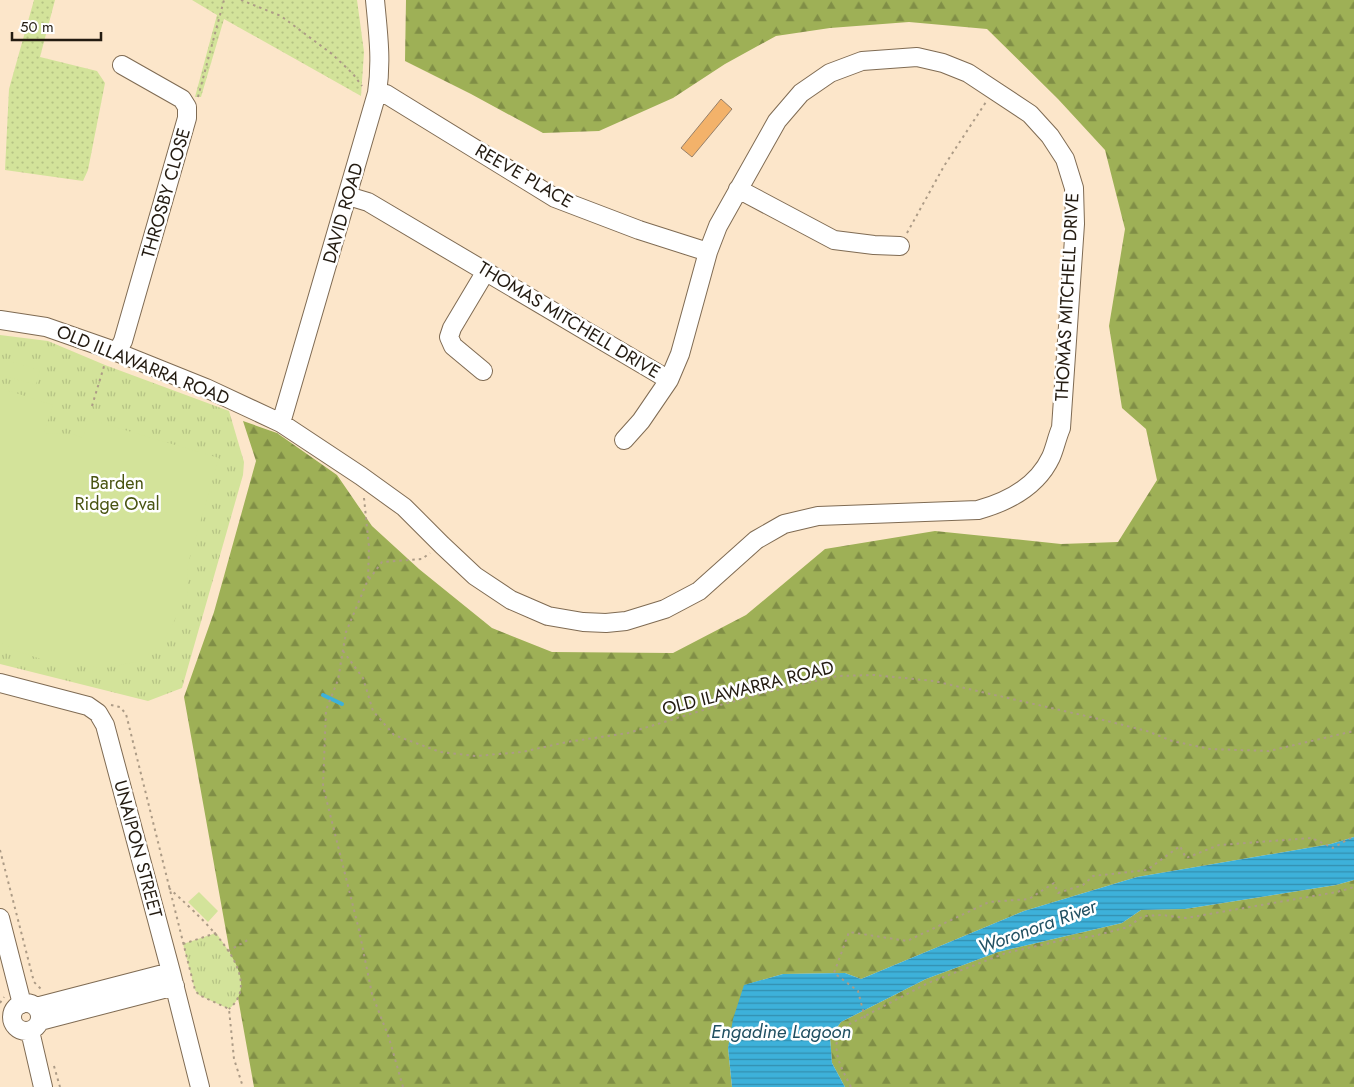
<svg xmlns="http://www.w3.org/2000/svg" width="1354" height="1087" font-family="Jost,sans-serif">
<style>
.grass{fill:url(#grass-dots)}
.forest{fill:url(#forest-firs)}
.park{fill:url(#park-tufts)}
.garden{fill:#d3e39a}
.water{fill:url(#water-rules)}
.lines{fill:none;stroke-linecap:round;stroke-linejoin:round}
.stream{stroke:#3db1da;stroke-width:4}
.building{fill:#f3b26a;stroke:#978069}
.minor-casing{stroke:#7f6b53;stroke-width:20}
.path{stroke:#ac9b86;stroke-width:2;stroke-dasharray:2.5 4;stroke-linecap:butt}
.minor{stroke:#fff;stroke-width:18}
.labels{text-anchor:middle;stroke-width:5;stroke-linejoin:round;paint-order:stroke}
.street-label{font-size:18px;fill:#231b11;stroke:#fff}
.park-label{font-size:18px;fill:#495412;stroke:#fff}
.water-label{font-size:19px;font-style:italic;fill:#215062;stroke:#fff}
</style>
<defs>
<pattern id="grass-dots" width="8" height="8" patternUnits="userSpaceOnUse" patternTransform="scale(1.25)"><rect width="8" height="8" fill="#d3e39a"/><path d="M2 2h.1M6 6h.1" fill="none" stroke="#b5c284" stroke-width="1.8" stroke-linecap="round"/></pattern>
<pattern id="forest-firs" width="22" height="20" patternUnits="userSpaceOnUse" patternTransform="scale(1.25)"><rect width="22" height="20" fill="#9eb056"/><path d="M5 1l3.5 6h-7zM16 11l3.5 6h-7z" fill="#808e46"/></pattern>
<pattern id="park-tufts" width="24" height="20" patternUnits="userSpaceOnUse" patternTransform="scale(1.25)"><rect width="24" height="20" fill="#d3e39a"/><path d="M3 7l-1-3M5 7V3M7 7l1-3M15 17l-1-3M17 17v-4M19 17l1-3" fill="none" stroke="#b5c284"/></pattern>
<pattern id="water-rules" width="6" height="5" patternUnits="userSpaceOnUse" patternTransform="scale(1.25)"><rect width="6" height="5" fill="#3db1da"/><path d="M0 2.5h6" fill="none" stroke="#338faf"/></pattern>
</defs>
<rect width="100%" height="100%" fill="#fce6ca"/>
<path class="grass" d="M34 0H55L40 57 97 71 105 83 88 170 83 181 5 170 9 89Z
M192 0H357L364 52 361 96 224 19 201 97H195L217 15Z"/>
<path class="forest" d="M406 0H1354V837L1331 844 1137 877 1024 911 861 979 845 973 783 974 745 985 728 1048 732 1087H254L184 697 214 612 256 461 243 421 277 433 337 475 372 526 419 569 492 628 552 652 673 653 746 615 825 549 935 531 1061 544 1118 542 1157 480 1146 429 1122 408 1109 326 1125 229 1105 150 1058 99 987 29 909 22 830 28 776 36 725 64 673 98 599 131 543 133 471 94 405 61Z
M1354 880V1087H845L832 1063 830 1037 841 1022 926 979 998 952 1122 923 1141 910 1185 909 1336 885Z"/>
<path class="park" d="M0 335 48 341 105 365 229 411 244 462 243 475 182 688 148 701 0 664Z
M216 933C232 955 256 986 229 1009L199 995 195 990 183 944Z"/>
<path class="garden" d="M0 358 40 370 36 385 0 375Z
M0 388 53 405 44 433 73 434 83 438 88 419 219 458 187 567 188 595 163 642 141 661 104 668 50 662 11 649 0 641Z
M199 892 218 911 208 922 188 902Z"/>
<path class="water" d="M1354 837V880L1336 885 1185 909 1141 910 1122 923 998 952 926 979 841 1022 830 1037 832 1063 845 1087H732L728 1048 733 1019 744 985 783 974 845 973 861 979 1024 911 1137 877 1331 844Z"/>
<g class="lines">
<path class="stream" d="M323 695 342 704"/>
</g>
<path class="building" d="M721 99 732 109 692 157 681 148Z"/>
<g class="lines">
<defs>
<path id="minor" d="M377 93 386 94 394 99 555 198 639 230 708 252
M738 189 834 240 874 245 900 246
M0 320 46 327 109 349 206 388 281 423 361 476 404 507 442 545 475 576 511 600 548 616 583 622 606 623 626 621 665 609 699 591 756 540 784 524 818 516 978 510C1007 502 1037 487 1051 457 1055 448 1057 437 1061 428L1075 224 1074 188 1065 159 1050 136 1030 114 968 73 943 63 917 57 862 61 830 73 801 93 777 121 718 226 708 252 680 354 669 380 368 202 348 196
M117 352 123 341 187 118V107L182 99 122 65
M483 371 453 346 449 337 452 328 486 271
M281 423 377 93C382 61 378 32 375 0
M624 440 641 421 669 380
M0 683 88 706 98 713 105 725 171 972 200 1087
M0 918 22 1004
M12 1017a14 14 0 1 1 28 0a14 14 0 1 1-28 0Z
M36 1007 171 972
M40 1021 175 986
M30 1031 43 1087"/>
</defs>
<use href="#minor" class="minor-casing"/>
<path class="path" d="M241 0 281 16 332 54 353 74 362 86
M198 97 224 0
M907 233 944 166 986 102
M92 406 105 363
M364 498 369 547 368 580
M343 651 363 678 373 711 394 735 440 752 476 756 522 752 567 742 628 733 713 707 768 692 837 676 874 675 934 681 1099 719 1147 731 1172 741 1210 749 1269 751 1354 731
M111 705 120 707 126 714 195 990 199 995 229 1009 234 1059 243 1087
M0 850 34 982 42 990
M169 888C194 912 270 974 229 1009
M183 944 216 933
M228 951 248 940
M0 1003 4 997
M865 1018 858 991 834 973 849 932 907 941 989 902 1029 899 1054 883 1058 893 1083 885 1093 876 1147 870 1180 846 1186 858 1219 845 1312 838 1333 848 1354 836
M54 1066 60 1087
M403 1087 389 1038 372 994 359 930 323 786 326 710 338 680 346 632 367 582 382 562 422 559 430 553
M851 1087C841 1067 831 1052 840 1029L928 983 1006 953 1063 940 1094 936 1128 927 1143 916 1162 915 1186 918 1337 892 1354 887"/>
<use href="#minor" class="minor"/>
</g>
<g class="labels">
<g class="street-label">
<text transform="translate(524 176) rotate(30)" y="6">REEVE PLACE</text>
<text transform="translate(166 193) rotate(-74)" y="6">THROSBY CLOSE</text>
<text transform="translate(343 213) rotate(-74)" y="6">DAVID ROAD</text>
<text transform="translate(1067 297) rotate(-87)" y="6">THOMAS MITCHELL DRIVE</text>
<text transform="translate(569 320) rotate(31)" y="6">THOMAS MITCHELL DRIVE</text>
<text transform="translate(143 365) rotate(22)" y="6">OLD ILLAWARRA ROAD</text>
<text transform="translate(748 688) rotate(-14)" y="6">OLD ILAWARRA ROAD</text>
<text transform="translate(138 849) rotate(75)" y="6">UNAIPON STREET</text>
</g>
<g class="park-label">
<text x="117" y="489">Barden<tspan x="117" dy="21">Ridge Oval</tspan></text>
</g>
<g class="water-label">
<text transform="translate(1037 926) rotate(-20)" y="7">Woronora River</text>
<text x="781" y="1038">Engadine Lagoon</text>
</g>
</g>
<path d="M12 32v8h89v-8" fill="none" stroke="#231b11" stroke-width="2.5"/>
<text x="20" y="32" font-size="15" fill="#231b11" stroke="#ffffff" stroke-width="4" paint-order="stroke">50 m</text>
</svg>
